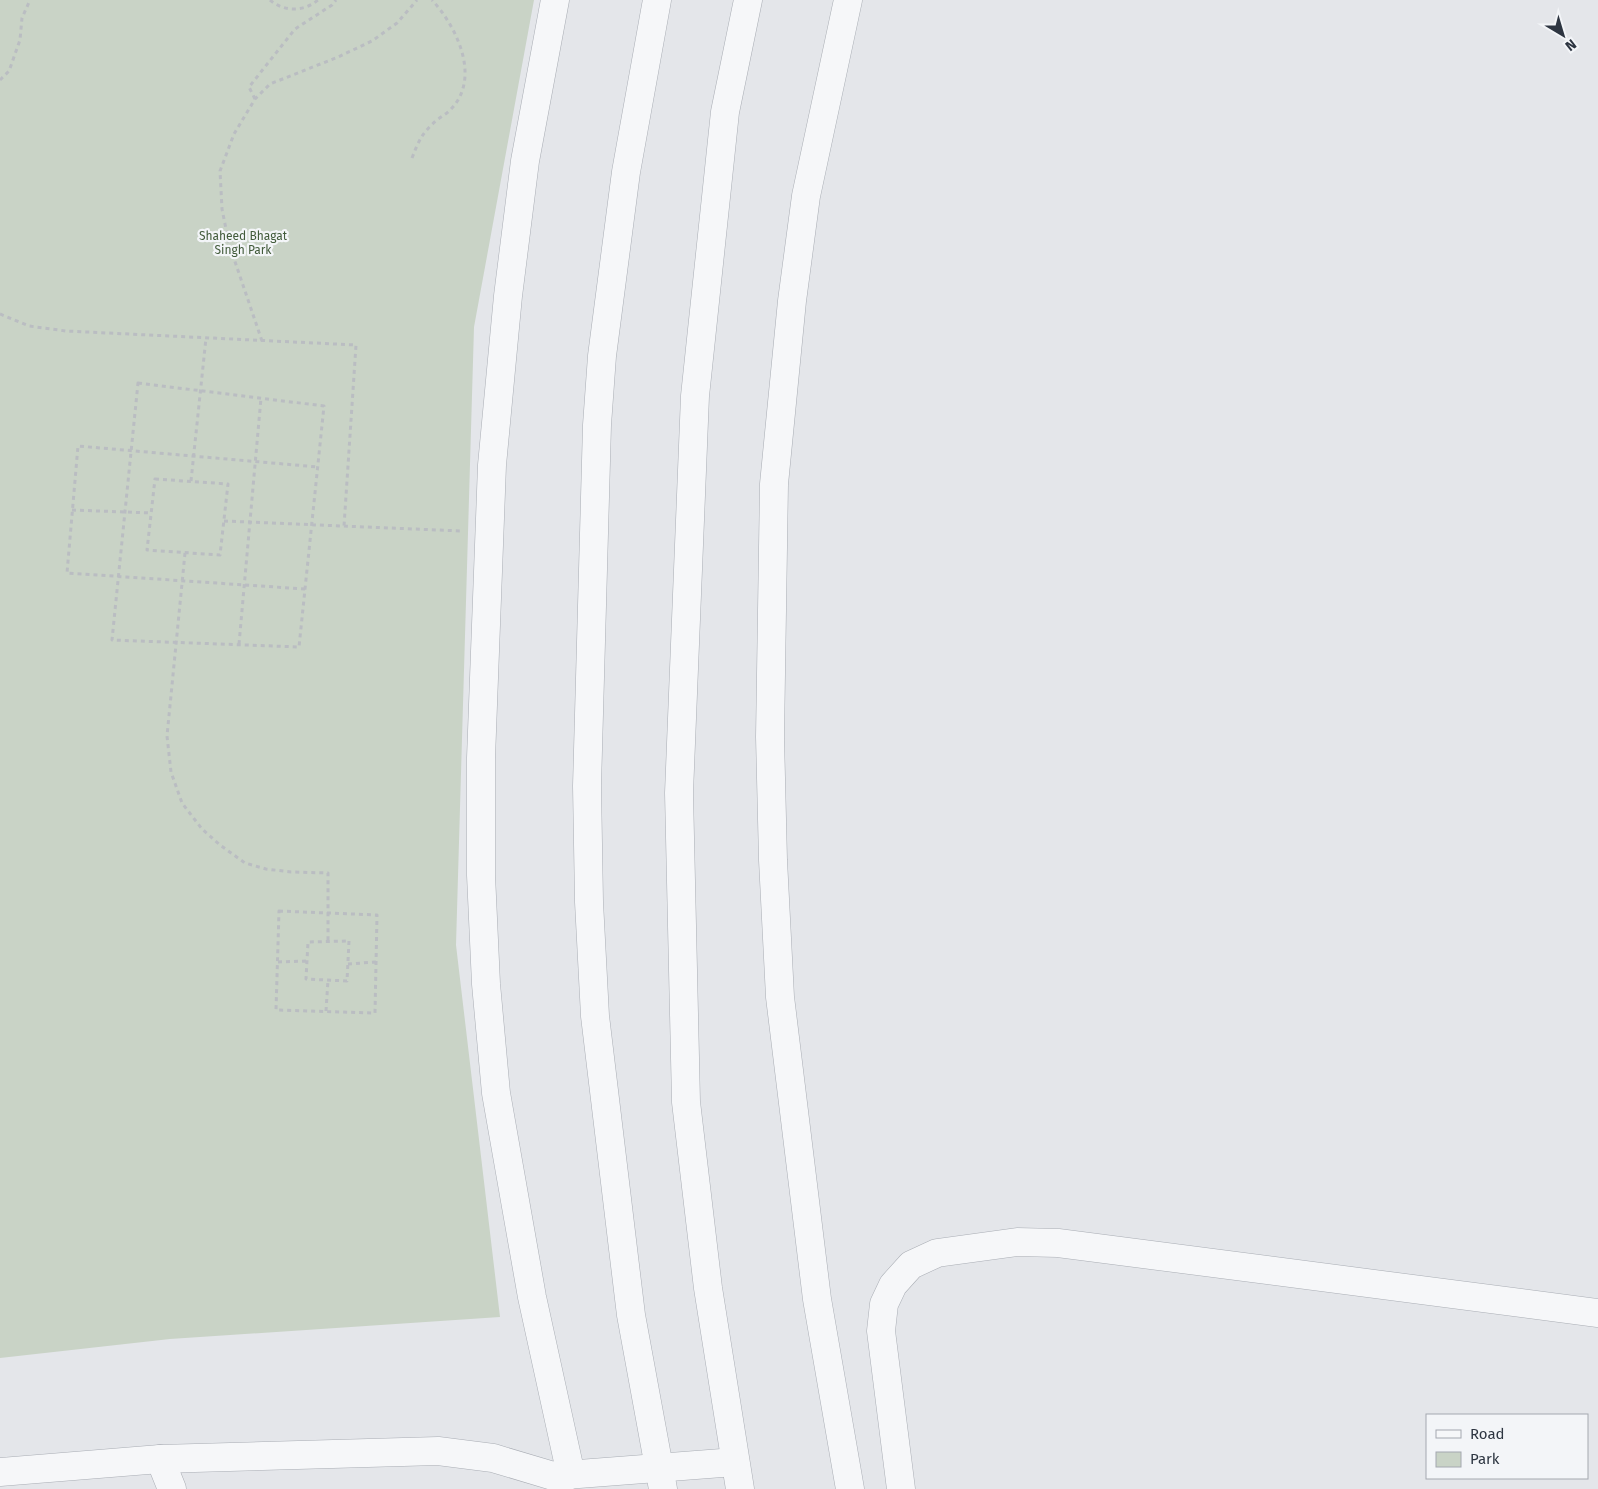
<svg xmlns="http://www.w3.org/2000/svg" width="1598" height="1489" font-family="'Fira Sans',sans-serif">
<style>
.green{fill:#c9d3c6}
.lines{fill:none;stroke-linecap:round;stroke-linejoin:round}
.minor-casing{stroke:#a9adb4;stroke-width:29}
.tertiary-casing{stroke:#a9adb4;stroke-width:29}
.path{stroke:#babdc2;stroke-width:3;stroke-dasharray:4 4;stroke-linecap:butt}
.minor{stroke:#f6f7f9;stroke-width:28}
.tertiary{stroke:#f6f7f9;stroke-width:28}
.labels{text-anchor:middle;stroke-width:4.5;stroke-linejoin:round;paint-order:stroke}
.park-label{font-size:12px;fill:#425b3b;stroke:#f3f5f8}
</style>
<rect width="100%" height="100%" fill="#e4e6ea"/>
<path class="green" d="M0 0H534L474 327 456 945 500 1317 170 1339 0 1358Z"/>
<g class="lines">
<defs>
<path id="minor" d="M555 0 525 161 508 296 492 465 481 758V875L486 984 496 1093 532 1297 571 1475
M848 0 806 196 792 301 774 484 770 737 773 860 780 997 817 1299 850 1489
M0 1472 160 1459 438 1451 493 1458 553 1476 735 1462
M901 1489 881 1331 884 1304 893 1285 911 1265 937 1253 1017 1242 1058 1243 1598 1313"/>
<path id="tertiary" d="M657 0 626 172 602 356 597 425 587 786 589 902 595 1016 631 1315 663 1489
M160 1459 172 1489
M740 1489 708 1288 686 1102 679 793 695 396 725 112 748 0"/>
</defs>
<use href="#minor" class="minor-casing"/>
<use href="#tertiary" class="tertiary-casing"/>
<path class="path" d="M270 0C284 12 304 12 318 0
M0 80 9 71 20 40 22 18 30 0
M255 99 249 87 295 29 332 5 336 0
M412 158C419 140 422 133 437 120 442 116 448 113 452 108 481 76 456 26 432 0
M0 314 29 326 66 331 356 345 344 526
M262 341 229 244 222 209 220 171 234 134 255 99 270 84 338 57 372 41 397 23 417 0
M138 383 324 406 299 647 112 640Z
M155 479 228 484 220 555 147 550Z
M191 481 206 338
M72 510 152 513
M224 521 461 531
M185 553 167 736 171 772 182 803 202 829 220 845 245 863 266 869 291 872 328 873V941
M305 589 67 573 78 446 318 467
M239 644 261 398
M279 911 377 915 375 1013 276 1010Z
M349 941 347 981 306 979 308 942Z
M278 962 307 961
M348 964 376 962
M326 1011 328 980"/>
<use href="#minor" class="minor"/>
<use href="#tertiary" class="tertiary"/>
</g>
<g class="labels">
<g class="park-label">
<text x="243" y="240">Shaheed Bhagat<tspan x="243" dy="14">Singh Park</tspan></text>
</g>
</g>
<rect x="1426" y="1414" width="162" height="65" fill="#f3f5f8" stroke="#a4a8af"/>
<rect x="1436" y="1430" width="25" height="8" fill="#f6f7f9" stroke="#a4a8af"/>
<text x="1470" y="1439" font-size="15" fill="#2d3541">Road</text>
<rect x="1436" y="1452" width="25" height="15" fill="#c9d3c6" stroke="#a4a8af"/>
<text x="1470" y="1464" font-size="15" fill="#2d3541">Park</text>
<g transform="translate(1563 35) rotate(142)" stroke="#f3f5f8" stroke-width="4" paint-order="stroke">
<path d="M0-4L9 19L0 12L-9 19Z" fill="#2d3541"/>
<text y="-8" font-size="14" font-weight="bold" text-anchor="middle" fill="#2d3541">N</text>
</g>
</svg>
